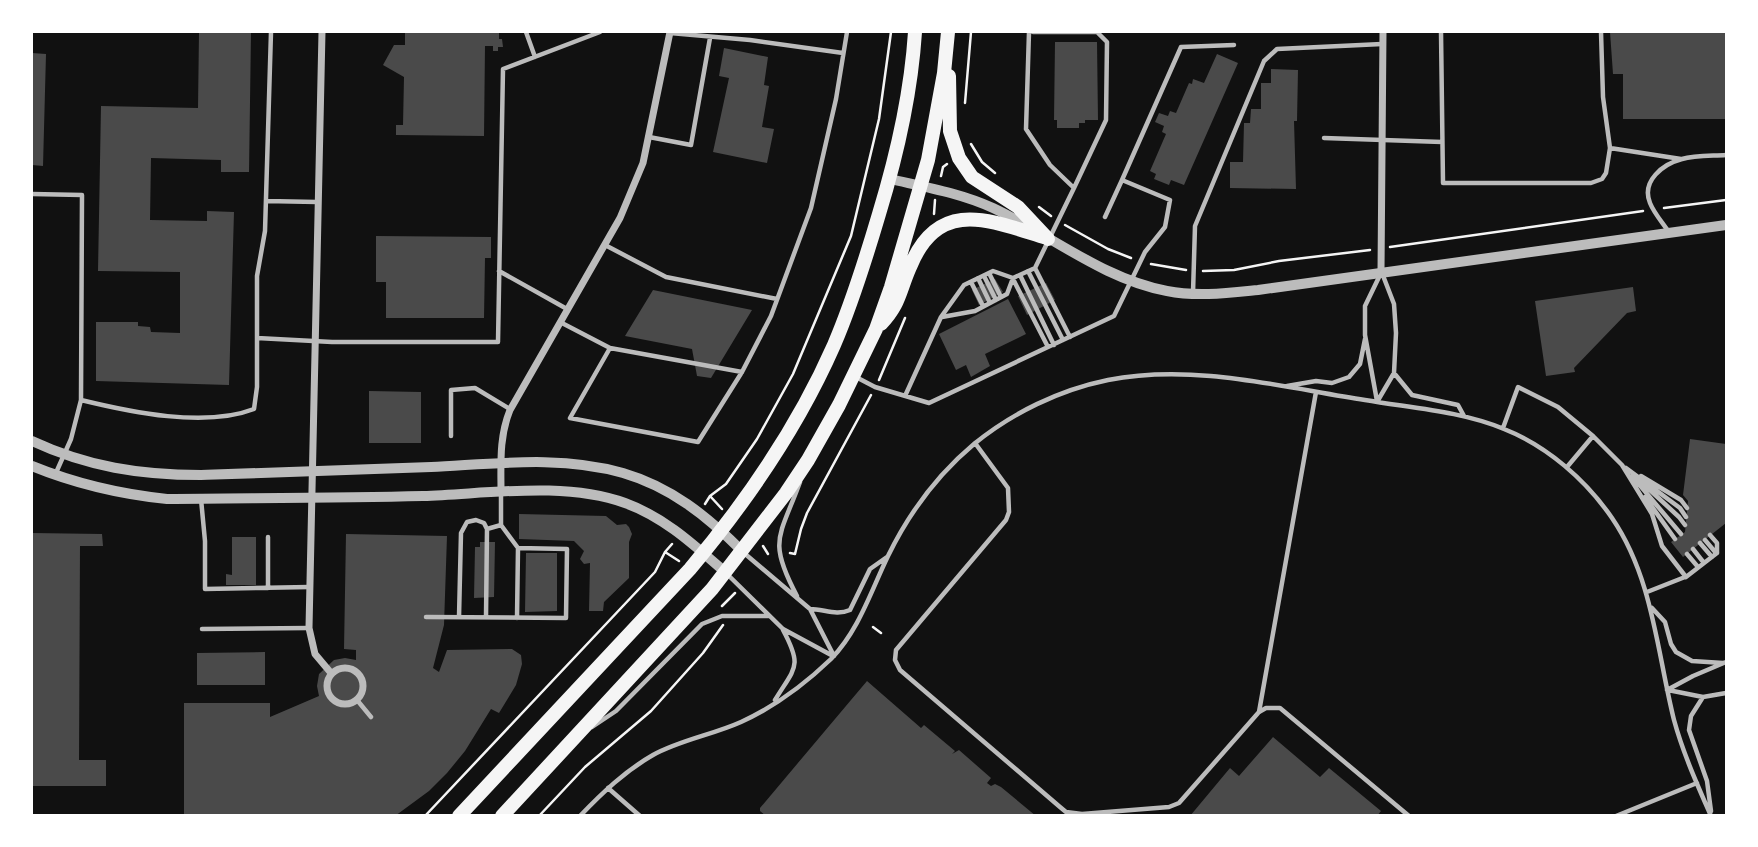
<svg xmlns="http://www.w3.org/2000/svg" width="1758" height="847" font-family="Roboto,sans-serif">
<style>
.building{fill:#4a4a4a}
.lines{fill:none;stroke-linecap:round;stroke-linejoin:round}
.path{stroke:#f5f5f5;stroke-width:2.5}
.service{stroke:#bcbcbc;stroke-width:4.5}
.minor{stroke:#bcbcbc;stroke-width:7}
.tertiary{stroke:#bcbcbc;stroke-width:10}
.primary{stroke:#f5f5f5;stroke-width:14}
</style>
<rect width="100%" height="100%" fill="#111"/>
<path class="building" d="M199 32H251L249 172H221V160L151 158 150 220 207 221V211L234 212 229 385 96 381V322H138V326L150 327 151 332 180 333V272L98 271 101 106 198 108Z
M405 32H499V39H502L503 47H498V51H493V46H485L484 136 396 135V125H403L404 77 383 65 394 45H405Z
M1610 32H1726V119H1623V74H1613Z
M1055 42H1097L1098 120H1085V123H1079V128H1057V120H1054Z
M724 48 768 57 764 85 769 86 762 127 774 129 767 163 713 152 729 78 719 76Z
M32 53 46 54 43 166 32 165Z
M1217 54 1238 63 1184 185 1171 180 1169 185 1154 179 1156 174 1150 171 1166 134 1162 132 1164 126 1155 122 1159 113 1168 116 1170 111 1176 113 1189 83 1192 84 1193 79 1204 83Z
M1271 69 1298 70 1297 121H1294L1296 189 1230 188V162H1243L1244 123H1250L1251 109H1261V83H1271Z
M376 236 491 237V258H485L484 318H386V282H376Z
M995 279 1003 292 979 305 972 290Z
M1046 283 1055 300 1027 315 1018 296Z
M1633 287 1636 311 1627 313 1574 368 1575 372 1546 376 1535 301Z
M653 290 752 310 711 378 697 376 692 349 625 336Z
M1008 299 1026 334 985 354 990 366 971 377 966 365 956 370 939 334Z
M369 391 421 392V443H369Z
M1690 439 1726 444V523L1683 557 1671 542 1685 532 1688 501 1683 495Z
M519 514 606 516 617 525 626 524 629 527 632 534 629 542V578L604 602 603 611H589L590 563 584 564 580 559 584 551 574 541 519 539Z
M32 533 102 534 103 546H80L79 760H106V786H32Z
M346 534 447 536 444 625 433 668 439 672 447 650 512 649 521 655 522 664 516 685 499 713 491 709 465 751 447 773 429 791 395 816H184V703H270V717L319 696 317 686 319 674 334 660 345 658 356 660V650L344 649Z
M232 537H256V585H226V574L232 575Z
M480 542H495L494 597 474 598 475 547H480Z
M526 553H557V611L525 612Z
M265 652V685H197V653Z
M867 681 921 728 924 725 955 751 952 754 959 750 991 778 987 783 991 786 995 784 1001 787 1036 816H766L760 811V808Z
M1273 737 1320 777 1329 768 1381 811 1377 816H1190L1230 768 1239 776Z"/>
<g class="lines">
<path class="path" d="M965 103 971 32
M971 144 982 162 995 173
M941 176 943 167 947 164
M1039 207 1051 216
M1664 208 1726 200
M934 214 935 200
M1065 225 1108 249 1131 258
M1390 247 1643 211
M1151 264 1186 270
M1203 271 1234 270 1279 261 1370 250
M879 380 905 318
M710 496 722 509
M705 504 710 496 726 484 757 439 793 374 851 236 879 119 891 32
M763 546 768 554
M665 552 679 561
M790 553 795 554 801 529 807 513 871 395
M722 606 735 593
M873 627 881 633
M425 816 655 572 665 552 672 544
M539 816 585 767 651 711 703 653 723 625"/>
<path class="service" d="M526 32 535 57
M1033 32H1097L1107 42 1106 120 1074 188
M1441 32 1443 183H1591L1602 179 1606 173 1610 148 1603 97 1601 32
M670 33 750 40 843 53
M649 137 691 145 710 38
M1324 138 1442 142
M1610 148 1681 159
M32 194 82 195 81 400 71 439 55 475
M266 201 317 202
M1105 217 1122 180
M1668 231C1662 222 1654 213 1650 203 1641 181 1663 164 1682 159 1695 155 1712 156 1726 155
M605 245 666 277 777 299
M1035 268 1070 337
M499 271 567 309
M1028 271 1063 340
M989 273 1001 297
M1020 275 1054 345
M984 276 996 300
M978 278 990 303
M1013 279 1048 347
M971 282 983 306
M1193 293 1195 226 1264 61 1277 49 1382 44
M942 317 975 311 1007 294 1013 278
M560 322 610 348 570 418 698 442 742 372 771 316 811 208 836 99 847 32
M257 338 332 342H498L503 69 600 32
M610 348 742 372
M1394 373 1412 395 1458 405 1464 416
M854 376 875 387 929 403 1114 316 1145 252 1165 227 1170 200 1122 180 1181 47 1234 45
M1287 386 1316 381 1332 383 1349 377 1360 364 1365 339
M905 396 941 317 964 285 993 271 1013 278 1035 268 1074 188 1050 165 1026 129 1029 32
M81 400C130 412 205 428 254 409L257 387V276L265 231 271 32
M1377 401 1365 335V306L1380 275
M1377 402 1394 373 1396 333 1394 304 1382 273
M1503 428 1518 387 1558 407 1593 436 1622 465 1652 514 1662 546 1686 577 1717 553
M451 436V390L475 388 510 409
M975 443 1008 488 1009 512 1006 520 896 650 895 660 900 670 1060 807 1066 812 1082 814 1169 807 1179 803 1259 712 1266 708H1280L1409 816
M1567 467 1593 436
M1626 468 1680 508 1686 517
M1632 476 1681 534
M1641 476 1681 500 1687 508
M1639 480 1679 517 1685 525
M501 493V525L518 548 517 618
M1645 497 1675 539
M201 499 205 541V589L309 587
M487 529 501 525
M1710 535 1717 543V553
M1705 540 1716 553
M1700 543 1712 557
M1693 549 1704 563
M744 553 810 609 834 656
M1687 554 1698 567
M727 574 783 629 833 656
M268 588V537
M1647 592 1685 577
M797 596C767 540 780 537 800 482
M1652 608 1665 622 1671 644 1676 652 1692 661 1723 663
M810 609C824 609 836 616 850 610L870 569 887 557
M426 617 566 618 567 549 518 548
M459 617 461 533 467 522 476 520 484 523 487 529 486 617
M202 629 309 628
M1667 690 1693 676 1726 662
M1668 690 1703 697 1726 693
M1703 697 1691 716 1689 730 1707 781 1711 811
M357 700 371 717
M775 700C795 667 803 667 783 630
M1259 712 1316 392
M592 727 616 711 702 624 722 616H769
M608 788 640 816
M580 816C602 793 625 771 653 755 680 740 712 735 741 722 774 707 805 684 831 659 859 630 871 591 888 556 909 513 937 475 974 444 1012 413 1059 390 1108 380 1193 363 1281 387 1365 400 1411 408 1461 411 1504 429 1547 446 1586 480 1612 518 1653 578 1657 652 1674 720 1683 753 1697 784 1711 816
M1616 816 1697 783"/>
<path class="minor" d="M322 32 309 628 315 654 331 673
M1381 271 1383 32
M501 492C501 463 499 437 510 410L620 218 643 163 670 32
M327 686a18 18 0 1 1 36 0a18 18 0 1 1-36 0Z"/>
<path class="tertiary" d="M890 179C925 187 960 193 993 208 1051 235 1103 279 1167 291 1197 297 1228 293 1258 290L1726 225
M32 441C88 467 140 475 201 475 278 473 355 470 431 467 494 464 561 455 623 473 671 487 707 516 742 551
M32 466C76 484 119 494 167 499 253 498 338 498 423 496 487 494 564 481 625 503 664 517 694 545 725 572"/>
<path class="primary" d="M949 76 950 131 959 158 972 177 1018 207 1048 239
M881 324C900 304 899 292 910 267 939 196 991 221 1047 238
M459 816 690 569C747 501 798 427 834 345 852 303 866 258 879 214 897 155 911 94 915 32
M502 816 712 589 786 493 808 460 839 405 876 329 891 287 928 160 944 73 948 32"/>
</g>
<rect width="1758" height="847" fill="none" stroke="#ffffff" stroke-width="66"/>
</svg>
